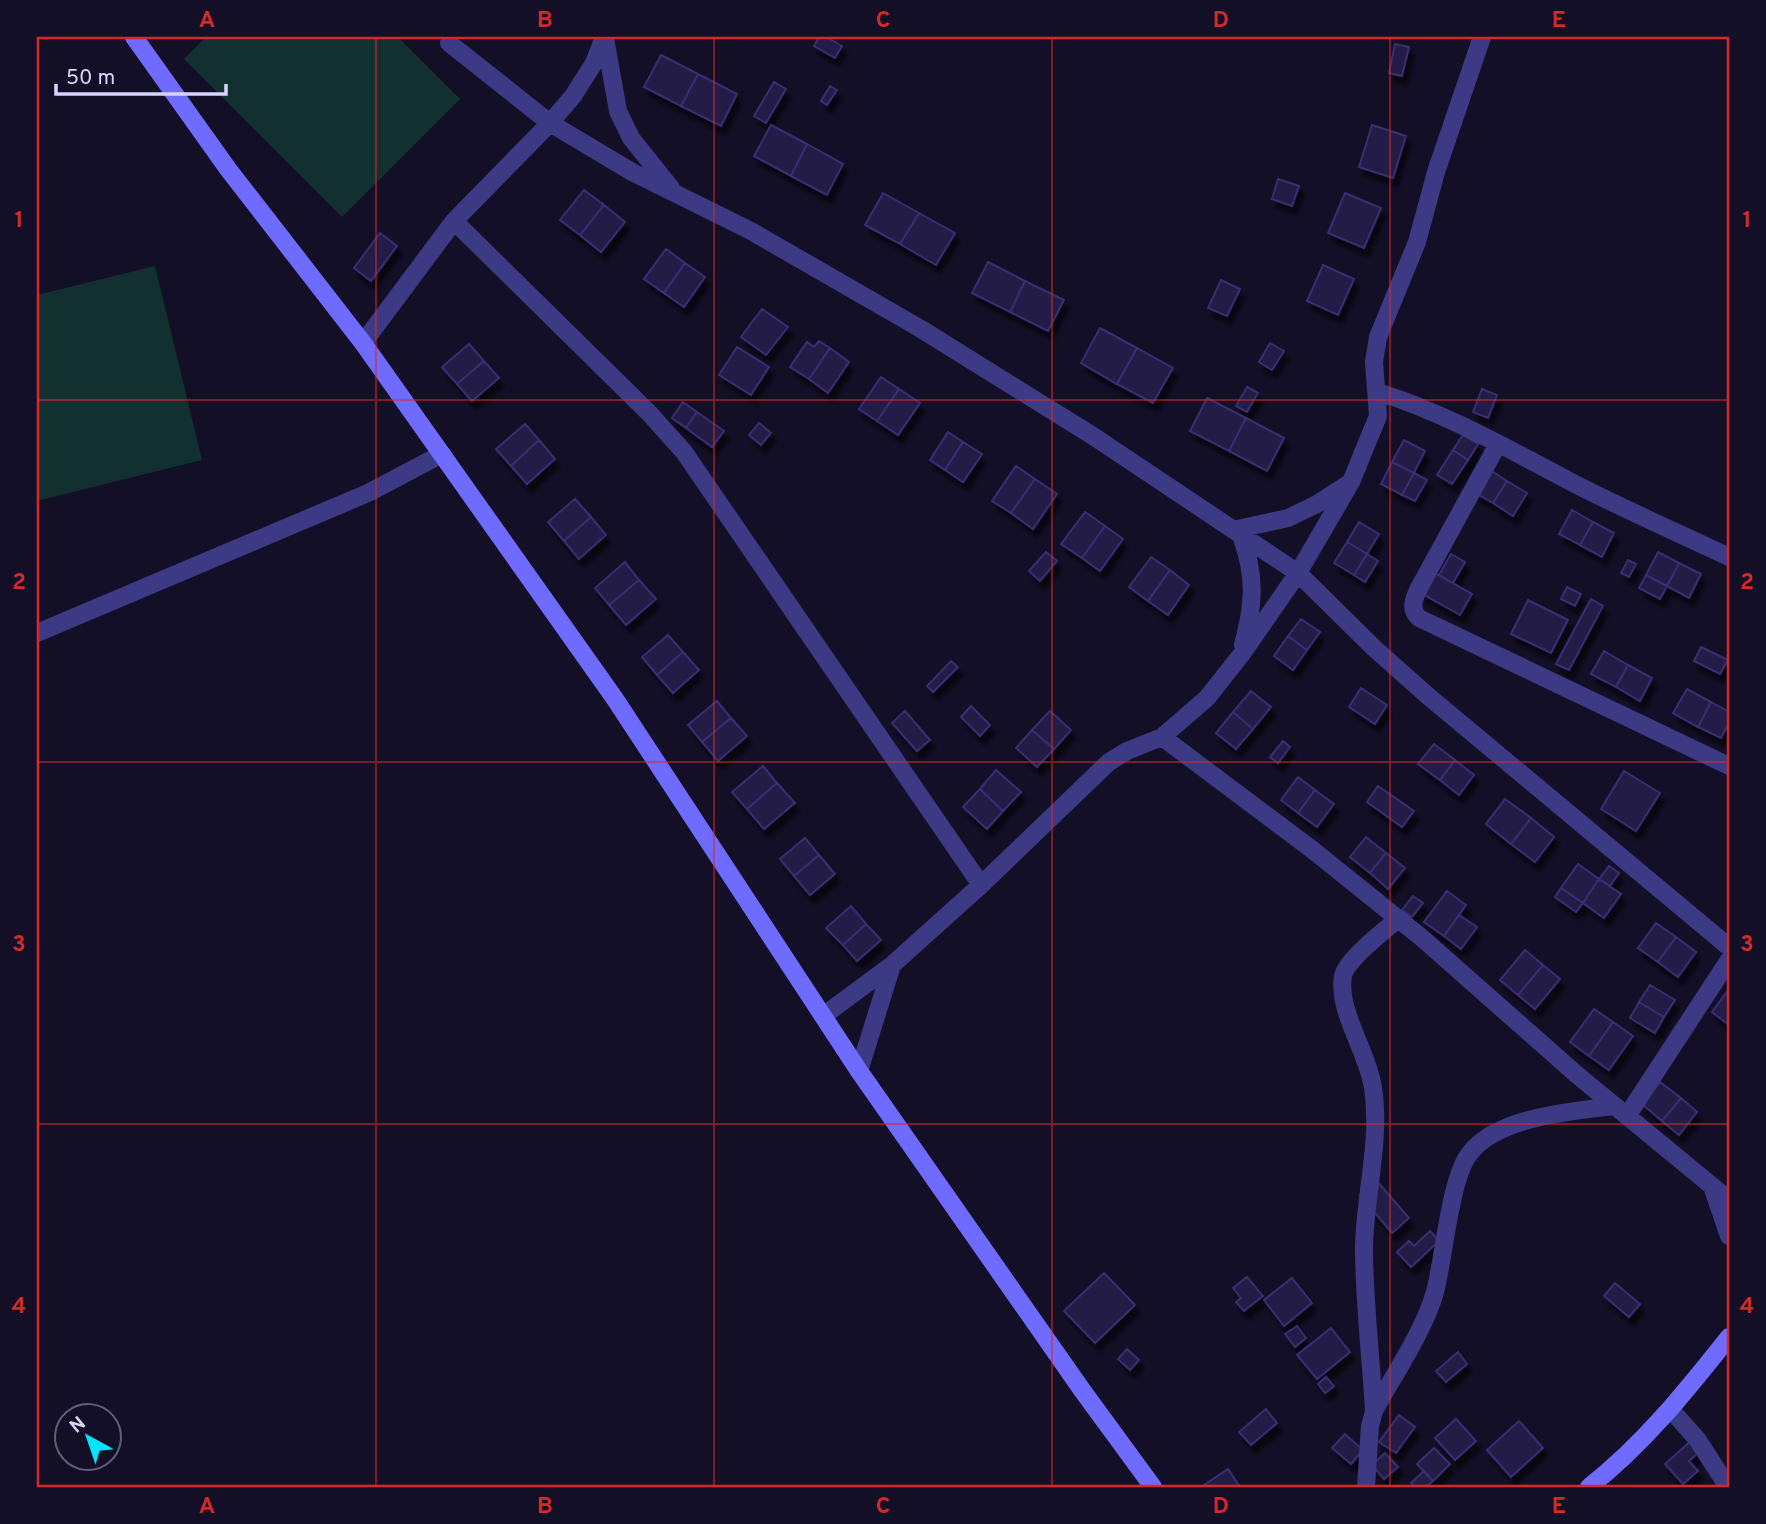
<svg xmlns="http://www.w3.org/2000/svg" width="1766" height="1524" font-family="Overpass,sans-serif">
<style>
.green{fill:#12302f}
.building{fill:#241b47;stroke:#3b2d73;stroke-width:2;filter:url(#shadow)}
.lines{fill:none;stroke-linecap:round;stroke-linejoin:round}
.street{stroke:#3d3a85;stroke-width:18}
.secondary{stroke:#6f6bff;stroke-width:18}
.grid{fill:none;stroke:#d62828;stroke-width:2;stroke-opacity:0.55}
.neatline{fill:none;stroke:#d62828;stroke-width:2.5}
.grid-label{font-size:23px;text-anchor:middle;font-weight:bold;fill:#d62828}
</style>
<defs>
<filter id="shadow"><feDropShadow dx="4.5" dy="8" stdDeviation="2" flood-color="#0009"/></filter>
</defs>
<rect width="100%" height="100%" fill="#130f26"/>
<path class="green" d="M206 37H398L460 99 342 217 184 59Z
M155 266 202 460 37 501V295Z"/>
<path class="building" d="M819 37H826L842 46 835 58 814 46Z
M1395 44 1409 47 1402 76 1389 73Z
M661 55 698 74 681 106 644 87Z
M698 74 737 94 721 126 681 106Z
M774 82 786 89 766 123 754 116Z
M830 86 837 90 827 105 821 101Z
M771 125 807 144 791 176 754 156Z
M1372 125 1406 136 1393 178 1359 167Z
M807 144 843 164 827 195 791 176Z
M1278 179 1299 186 1292 206 1272 199Z
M584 190 604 205 580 235 560 220Z
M883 193 919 213 900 244 865 225Z
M1345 193 1381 208 1364 248 1328 233Z
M604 205 625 222 601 252 580 235Z
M919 213 955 233 936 265 900 244Z
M380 233 397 246 371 281 354 268Z
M666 249 685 263 664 293 644 279Z
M988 262 1025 281 1010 312 972 293Z
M685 263 705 277 684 307 664 293Z
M1323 265 1354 279 1338 315 1307 301Z
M1221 280 1240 289 1227 316 1208 308Z
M1025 281 1064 300 1048 331 1010 312Z
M762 309 788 327 766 355 741 337Z
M1100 328 1137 348 1117 384 1081 363Z
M819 341 830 348 809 379 790 367 807 342 814 347Z
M1270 343 1284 351 1272 370 1259 362Z
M469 344 484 361 457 384 442 367Z
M737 347 769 367 751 395 719 375Z
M830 348 849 362 828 393 809 379Z
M1137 348 1173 368 1153 403 1117 384Z
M484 361 499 378 472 401 457 384Z
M881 377 899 389 877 421 859 409Z
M1247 387 1258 393 1247 412 1236 406Z
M899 389 920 403 898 435 877 421Z
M1482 389 1497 395 1488 418 1473 412Z
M1207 398 1246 418 1229 451 1190 431Z
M683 402 697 412 686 428 672 418Z
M697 412 724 431 712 447 686 428Z
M1246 418 1284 438 1267 471 1229 451Z
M759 423 771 433 761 445 749 435Z
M525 424 539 440 511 466 496 449Z
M948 432 963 442 945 470 930 460Z
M1463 435 1478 444 1468 460 1453 450Z
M539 440 555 459 527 484 511 466Z
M1404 440 1425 451 1414 473 1392 462Z
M963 442 982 454 963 482 945 470Z
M1453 450 1468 460 1452 484 1437 475Z
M1392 462 1414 473 1402 495 1381 484Z
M1016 466 1035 479 1011 513 992 501Z
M1490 470 1507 481 1493 503 1475 493Z
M1414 473 1427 480 1415 501 1402 495Z
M1035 479 1057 494 1033 529 1011 513Z
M1507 481 1527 493 1513 516 1493 503Z
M575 499 591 517 564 541 548 522Z
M1572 510 1593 522 1580 545 1559 534Z
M1085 512 1105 526 1082 558 1061 544Z
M591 517 606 535 579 559 564 541Z
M1359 522 1379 534 1367 554 1347 542Z
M1593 522 1614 533 1602 557 1580 545Z
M1105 526 1123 539 1100 571 1082 558Z
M1347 542 1367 554 1354 575 1334 563Z
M1046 552 1057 561 1040 581 1029 571Z
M1658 552 1679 563 1667 586 1646 575Z
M1367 554 1378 561 1365 582 1354 575Z
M1451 554 1465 562 1453 583 1439 575Z
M1151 557 1170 570 1148 601 1129 587Z
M1628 560 1636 564 1629 577 1621 573Z
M625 562 639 580 609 605 595 588Z
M1679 563 1701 574 1689 598 1667 586Z
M1170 570 1189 585 1168 615 1148 601Z
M1433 572 1472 594 1460 615 1421 593Z
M1646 575 1667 586 1660 599 1639 588Z
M639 580 656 599 626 625 609 605Z
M1567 587 1581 594 1575 606 1561 599Z
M1591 599 1603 606 1569 670 1556 664Z
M1528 600 1568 620 1551 653 1511 634Z
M1301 619 1320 632 1307 650 1288 636Z
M668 635 683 652 657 675 642 657Z
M1288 636 1307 650 1293 670 1274 656Z
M1701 647 1728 660 1720 674 1694 661Z
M1604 651 1628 665 1616 687 1591 674Z
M683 652 699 670 673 693 657 675Z
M951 661 958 667 933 692 927 686Z
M1628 665 1652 678 1640 701 1616 687Z
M1361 688 1387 705 1375 724 1349 707Z
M1687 689 1711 702 1698 727 1673 713Z
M1251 691 1271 707 1253 729 1233 712Z
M717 701 731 718 702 742 688 725Z
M1711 702 1729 712V723L1721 738 1698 727Z
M971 706 990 725 980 736 961 717Z
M905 711 930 740 917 751 892 723Z
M1050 711 1071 730 1054 749 1032 730Z
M1233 712 1253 729 1236 749 1216 733Z
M731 718 747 736 718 761 702 742Z
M1032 730 1054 749 1037 767 1016 748Z
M1283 741 1290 747 1278 763 1270 757Z
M1434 744 1455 760 1440 780 1418 764Z
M1455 760 1474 775 1459 795 1440 780Z
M763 766 777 783 747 809 732 792Z
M996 770 1021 792 1003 811 980 789Z
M1624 771 1660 793 1636 831 1601 809Z
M1298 777 1315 790 1298 813 1281 800Z
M777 783 795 803 764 829 747 809Z
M1378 786 1414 811 1402 827 1367 802Z
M980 789 1003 811 987 829 963 807Z
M1315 790 1334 804 1317 827 1298 813Z
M1505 799 1531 818 1511 844 1486 824Z
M1531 818 1554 837 1535 862 1511 844Z
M1366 837 1386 853 1370 873 1350 857Z
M805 838 819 855 794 876 780 859Z
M1386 853 1405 868 1388 889 1370 873Z
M819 855 835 874 810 895 794 876Z
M1578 864 1599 879 1583 903 1561 888Z
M1609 866 1619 873 1610 886 1599 879Z
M1599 879 1621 894 1604 918 1583 903Z
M1561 888 1583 903 1576 912 1555 897Z
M1447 891 1466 905 1444 936 1424 922Z
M1413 896 1423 903 1412 917 1402 910Z
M851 906 866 924 843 945 826 928Z
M1459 915 1477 927 1461 949 1444 936Z
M1656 923 1676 937 1658 962 1638 948Z
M866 924 881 940 857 961 843 945Z
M1676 937 1696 952 1678 977 1658 962Z
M1525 950 1543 965 1518 995 1500 980Z
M1543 965 1560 979 1535 1009 1518 995Z
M1650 985 1675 1000 1664 1017 1639 1002Z
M1729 989V1025L1712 1012Z
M1639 1002 1664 1017 1655 1033 1630 1018Z
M1594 1009 1613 1022 1589 1056 1570 1042Z
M1613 1022 1633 1036 1609 1070 1589 1056Z
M1660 1082 1681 1098 1662 1121 1642 1104Z
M1681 1098 1697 1112 1679 1135 1662 1121Z
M1376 1180 1409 1218 1392 1233 1360 1195Z
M1430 1231 1439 1241 1411 1267 1397 1252 1409 1241 1414 1246Z
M1104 1273 1135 1305 1095 1343 1064 1311Z
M1247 1277 1263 1296 1244 1311 1236 1302 1241 1298 1233 1288Z
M1292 1278 1312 1303 1284 1326 1264 1300Z
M1615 1283 1640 1304 1629 1317 1604 1296Z
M1297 1326 1306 1338 1295 1347 1285 1334Z
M1331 1328 1350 1352 1317 1379 1297 1355Z
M1127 1349 1139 1360 1130 1370 1118 1359Z
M1458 1352 1467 1364 1446 1382 1436 1371Z
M1326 1377 1334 1386 1325 1393 1318 1384Z
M1266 1409 1277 1423 1251 1445 1239 1432Z
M1399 1415 1415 1427 1396 1453 1379 1442Z
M1456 1419 1476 1441 1455 1460 1435 1438Z
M1519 1421 1543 1448 1511 1477 1487 1450Z
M1345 1434 1363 1450 1351 1464 1332 1448Z
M1691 1441 1700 1451 1689 1461 1698 1471 1683 1484 1665 1464Z
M1434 1448 1450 1464 1433 1481 1417 1464Z
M1385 1453 1398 1467 1384 1479 1372 1465Z
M1228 1469 1240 1487H1201Z
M1424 1471 1433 1481 1426 1487H1416L1411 1483Z"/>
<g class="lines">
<path class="street" d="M605 38 618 111 631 138 671 188
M449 43 550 123 632 172 751 231 921 329 1093 436 1298 573 1374 648 1428 696 1729 947
M454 221 650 414 684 452 981 885
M363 343 454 221 550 123 573 96 594 63 604 37
M1378 392C1446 413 1512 451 1575 484 1626 510 1678 533 1729 557
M1498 444 1419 588C1414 599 1409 608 1419 618L1729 766
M1233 530 1288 518 1317 504 1348 484
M1241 535C1256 577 1254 603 1243 645
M37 633 368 493 442 454
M1162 737 1314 851 1422 938 1576 1074 1729 1200
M823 1016 892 965 981 885 1109 762 1127 751 1162 737 1207 698 1241 655 1298 573 1351 482 1378 416 1374 362 1378 337 1417 242 1436 172 1482 37
M859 1071 892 965
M1627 1116 1729 960
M1712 1186 1729 1236
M1671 1410 1697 1439 1728 1487
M1374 1411C1371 1357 1364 1301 1364 1247 1365 1194 1381 1140 1373 1088 1368 1052 1337 1011 1343 976 1346 960 1385 930 1398 919
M1366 1487 1370 1426 1374 1411C1393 1376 1424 1331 1435 1292 1444 1259 1450 1177 1470 1153 1498 1117 1572 1111 1614 1106"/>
<path class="secondary" d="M134 37 228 169 363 343 615 699 859 1071 1082 1390 1153 1487
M1589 1487C1644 1444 1686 1391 1729 1337"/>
</g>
<path class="grid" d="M376 37V1487M714 37V1487M1052 37V1487M1390 37V1487M37 400H1729M37 762H1729M37 1124H1729"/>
<rect width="1766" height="1524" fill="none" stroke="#130f26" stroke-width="77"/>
<g transform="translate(88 1437) rotate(320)"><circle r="33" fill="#130f26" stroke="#625e7d" stroke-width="2"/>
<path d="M0-5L12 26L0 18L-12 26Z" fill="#00e5ff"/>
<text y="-10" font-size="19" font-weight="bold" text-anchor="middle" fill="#d9d4ff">N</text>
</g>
<path d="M56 84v10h170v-10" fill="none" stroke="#d9d4ff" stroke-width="3.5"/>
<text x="66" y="84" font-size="21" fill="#d9d4ff" stroke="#130f26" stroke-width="5" paint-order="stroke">50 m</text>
<rect x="38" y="38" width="1690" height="1448" class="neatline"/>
<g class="grid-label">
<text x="207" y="27">A</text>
<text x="545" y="27">B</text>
<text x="883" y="27">C</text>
<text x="1221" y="27">D</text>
<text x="1559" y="27">E</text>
<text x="19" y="227">1</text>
<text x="1747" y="227">1</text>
<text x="19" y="589">2</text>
<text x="1747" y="589">2</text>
<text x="19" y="951">3</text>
<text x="1747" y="951">3</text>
<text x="19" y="1313">4</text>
<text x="1747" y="1313">4</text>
<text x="207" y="1513">A</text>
<text x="545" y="1513">B</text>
<text x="883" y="1513">C</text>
<text x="1221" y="1513">D</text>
<text x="1559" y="1513">E</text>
</g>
</svg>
